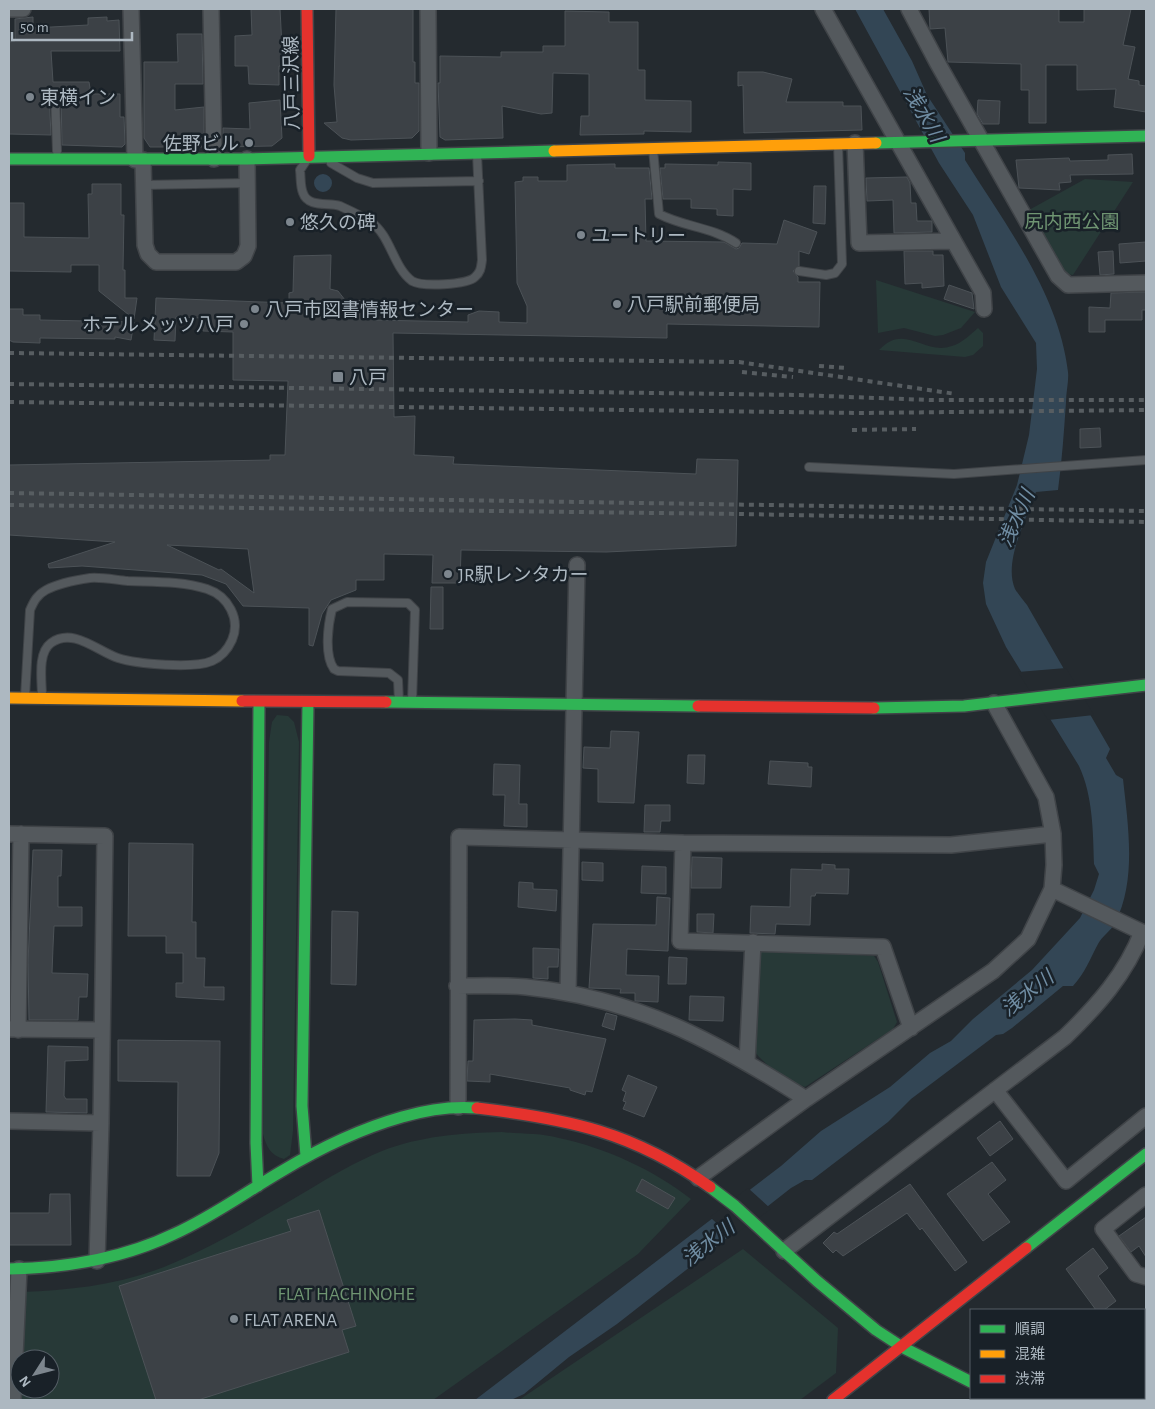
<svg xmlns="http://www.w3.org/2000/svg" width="1155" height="1409" font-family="'Alegreya Sans','Noto Sans JP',sans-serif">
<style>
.green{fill:#273937}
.water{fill:#334655}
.pier{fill:#242a2f}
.building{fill:#3c4146;stroke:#4c5257;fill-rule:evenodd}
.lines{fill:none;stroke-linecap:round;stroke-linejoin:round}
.lane-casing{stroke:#404448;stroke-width:10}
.street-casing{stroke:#404448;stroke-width:18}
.fast-casing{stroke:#404448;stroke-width:14}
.slow-casing{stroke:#404448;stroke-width:14}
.jam-casing{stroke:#404448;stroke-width:14}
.lane{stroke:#54595d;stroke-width:8}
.street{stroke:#54595d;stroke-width:15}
.fast{stroke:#30b455;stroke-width:11}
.slow{stroke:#ff9f0a;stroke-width:11}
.jam{stroke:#e5322d;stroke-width:11}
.rail{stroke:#575d61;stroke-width:4;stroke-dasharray:5 5;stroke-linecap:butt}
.poi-dot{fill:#7d868e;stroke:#192128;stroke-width:2}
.labels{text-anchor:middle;stroke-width:5;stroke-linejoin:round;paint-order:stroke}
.street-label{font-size:19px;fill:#adb8c1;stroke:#192128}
.poi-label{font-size:19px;fill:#adb8c1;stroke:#192128;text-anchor:start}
.park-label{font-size:19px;fill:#6f9572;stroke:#192128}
.water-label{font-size:20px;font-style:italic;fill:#708da3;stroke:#192128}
</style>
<rect width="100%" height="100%" fill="#242a2f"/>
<path class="green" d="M1085 179 1133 182 1073 275 1066 274 1029 210Z
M876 280 975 312 961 328 943 335 935 336 904 328 878 333Z
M978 328 983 333V346L973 355 965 357 879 350C905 322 924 356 952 346 962 343 970 335 978 328Z
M277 715 288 716 294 722 299 742 293 1131 290 1155 284 1159C271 1156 266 1146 263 1134L269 742 272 722Z
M765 949 874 956 878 962 897 1022 893 1029 805 1087C787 1082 766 1066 754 1051L757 955Z
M502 1132C521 1134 541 1133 559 1138 606 1148 654 1170 691 1199L638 1254 433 1400H22V1389H50V1359H22V1292C71 1290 118 1285 164 1267 213 1247 259 1219 305 1192 330 1177 355 1162 382 1151 420 1136 462 1133 502 1132Z
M743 1249 838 1328 836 1373 800 1400H519Z"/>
<path class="water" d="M855 9H883L912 61 927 95 965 153V160C1005 224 1059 294 1068 372 1069 381 1066 392 1066 402 1064 431 1062 460 1058 490L1036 492C1027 517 1003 562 1015 589 1018 594 1023 600 1027 605L1110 749 1106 758 1116 775 1123 779C1128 825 1137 880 1115 923 1111 931 1102 936 1098 944 1090 959 1085 973 1073 986H1063L1012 1028 1003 1034 996 1035 911 1099 888 1122 812 1180H805L791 1188 617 1324 569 1357 524 1394 511 1400H475L781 1166 821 1131 890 1087 930 1053 951 1041 973 1019 1032 970 1080 918 1094 890 1099 874 1094 864C1093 831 1093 796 1079 766L1006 647 986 604 983 583 986 562 1017 485 1029 435 1037 369 1036 343 1001 287 973 215 939 163Z
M314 183a9 9 0 1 1 18 0a9 9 0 1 1-18 0Z"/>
<path class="pier" d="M1066 668 1094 715 1048 720 1018 672Z
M748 1188 771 1209 731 1237 710 1217Z"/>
<path class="building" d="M251 9H280L283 66H279V85L249 84 248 66H235V36L252 35Z
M336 9H413V62H415V83H419V131L412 138 351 140 342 138 324 123 337 122 334 85Z
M929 9H1059V22H1084V9H1131L1123 45 1135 47 1128 79 1139 81V85L1146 86V112L1114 107 1116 89 1077 90V65H1046V123H1029V90H1021V64L948 62 945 28 930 29Z
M565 11 609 12V22H638V70H645V100L691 101V132L644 131V134L580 135 581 116H589V74L553 73 552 113 541 114 502 106 503 138 445 140 440 137 438 83H440V56L501 57V52H543V46H565Z
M33 17V28L88 25V18L107 17V21L119 20 120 51H51L53 82H89L91 94H120V117H124L125 144 122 147 62 145 61 95 55 89 52 91 49 95 51 135 9 134V42L15 41V19Z
M177 34H202L203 84H175V110L204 107V147H150L144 138V62H178Z
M738 72H763L792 79 786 102H843V106H861L862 130 744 133 743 85 738 86Z
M280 100 282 138 272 146 223 147V128L250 129 249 103Z
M978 100 1000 101 999 124H983L977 114Z
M1132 154 1133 174 1070 175 1071 182 1059 183 1060 190 1019 188 1016 160 1069 158 1070 161 1108 160V155Z
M718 162 751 163V190L733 189V216L717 215V209L691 208V199H663L660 168H665V164L718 165Z
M615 164V168H649L652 199H645L646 241 724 242 736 249 739 248 742 243 777 244 784 220 817 232 809 254 799 251V266L793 271 798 277V282H820L819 327 667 324V338L393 333 394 417 415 416 414 455 454 457 453 464 696 474 697 459 738 460 736 546 606 552 461 550 460 583H432L433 555 384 554V580H356V590L331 600 322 614 313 646 309 645V608L243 606 226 584 202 575 82 566 49 568 48 564 115 542 9 535V465L270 460V455H285L288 381 233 380V332L203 331V318L176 317 175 341 154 340 156 298 289 303V293L293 292 294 256 331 255 330 289 338 291 345 300 372 301V320L468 322V315L479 311 499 312V322L527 323V306L517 283 515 182 523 181V177H538V181H567V165ZM167 545 248 549 254 593 221 569 219 570Z
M907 177 910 183 911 203H916L917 221H932V232L894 233 893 200 867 201 866 178Z
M92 184H121V215H124L123 270H125V298H137L134 319 99 291V265H71V272L9 271V203H24V237L89 238 88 194H92Z
M814 186H826L825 224 813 223Z
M1146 242V261L1120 263 1119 244Z
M904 251H933V255H943L944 286 922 288V283L905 284Z
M1113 251 1114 274 1100 275 1098 252Z
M949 285 972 293 974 309 944 299Z
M1146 292V310H1142V320H1105V332H1089V307L1110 308 1111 293Z
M9 309H23V315H40V320L134 322 131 340 115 337V339L40 338V343L13 342 9 340Z
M1100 428 1101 447 1080 448V429Z
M431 587H443V629H430Z
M611 731 639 732 634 803 598 802V769L583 768 584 747 610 748Z
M688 755H705L704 784 687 783Z
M770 761 808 763V767H812L811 787 768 784Z
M494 764 520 765 519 804H527V827L504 826 505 795H493Z
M645 805H670V821H661L660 832H644Z
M129 843 193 844 192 922H196V958H205L204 987H224V1000L176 997V983H183V953H166V936H128Z
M33 850H62L61 876H58V907H82V926H54L53 947 52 973 88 974 87 997H79L78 1020H29L28 962Z
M692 857 722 858 721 888H691Z
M582 862 603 863V881L582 880Z
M822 864 835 865V869H849L848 894 816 893 815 896H811L810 925 776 924 775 934 750 933 751 906 790 907 791 869 822 870Z
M642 866 666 867V894L641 893Z
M519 882 533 883V889L557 890 556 911 518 907Z
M657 897 670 898 668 951 627 949 626 975 659 976 658 1002 635 1001V993H620L621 989 589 988 593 924 656 925Z
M332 911 358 912 356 985 331 984Z
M697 914H714L713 933 697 932Z
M533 948 559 949 558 967H548V979L533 978Z
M669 957 687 958 686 984H668Z
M690 996 724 997 723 1021 689 1020Z
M606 1013 617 1016 614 1030 602 1026Z
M515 1019 532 1020V1025L606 1039 592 1092 586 1091 585 1095 570 1090V1088L490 1074V1082L467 1081 468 1061H473L474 1020Z
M118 1040 220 1041 219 1153 210 1176H177L178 1082 118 1081Z
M48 1046 88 1047V1060L65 1061 64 1096 66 1099H87V1113L46 1112Z
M628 1075 657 1087 644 1117 623 1109 626 1102 623 1101 626 1092 622 1090Z
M1000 1121 1013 1139 990 1156 977 1138Z
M992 1162 1006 1180 988 1194 1010 1222 983 1241 947 1194Z
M642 1179 675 1198 668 1209 636 1191Z
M910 1184 967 1262 955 1271 922 1228 920 1230 907 1213 843 1256 836 1250 833 1253 823 1243 834 1232 837 1234Z
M50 1194H70L71 1245H9V1213H49Z
M319 1210 356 1326 342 1330 349 1352 198 1400H156L119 1286 291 1231 287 1220Z
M1146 1217V1257L1139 1246 1131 1252 1119 1236Z
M1093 1248 1108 1268 1098 1276 1116 1301 1104 1310H1096L1066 1269Z"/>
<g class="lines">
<defs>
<path id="lane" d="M55 95 57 151
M653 149 659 214C684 227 712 227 736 243
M306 161 300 170C301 178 300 186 303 193 308 208 329 202 340 206 351 211 362 216 371 222 391 236 393 267 412 281 422 287 467 285 475 277 481 272 481 267 482 260L477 154
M331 163 357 178 373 183 479 181
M143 185 247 183
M799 271 826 275 835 273 842 264 838 144
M809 467 954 474 1146 460
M25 697 30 610C34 601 37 595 46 590 59 583 76 580 90 578 102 577 116 580 128 581 153 582 183 581 207 589 228 596 241 619 232 640 228 649 221 657 212 661 193 669 137 664 118 658 97 651 73 627 51 643 37 653 42 681 42 697
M399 702 398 680 389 673 338 671 334 669C324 655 328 625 332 609L347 602 408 603 415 610 412 702"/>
<path id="street" d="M9 9H23
M131 9 135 160
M211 9 214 159
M428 9 429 153
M823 9 983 293 984 309
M909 9 937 62 1058 276 1068 285 1146 283
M855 143 859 243 952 241
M143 160 145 245 148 254 156 262H236L244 256 248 246 247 159
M9 834 105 836 101 1123
M683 843 680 941 883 947 911 1028
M1052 889 1146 934
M457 986C480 986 503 985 526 987 636 998 715 1041 806 1099
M568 993 577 565
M9 1029 102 1030
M18 1030 21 834
M747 1062 753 942
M995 1090 1066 1181 1146 1116
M458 1107 459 837 683 843 951 845 1053 834
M9 1121 101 1123 97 1261
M698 1178 806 1099 993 971 1028 939 1052 889 1054 865 1053 834 1046 797 994 703
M1146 1195 1103 1229 1136 1274 1146 1277
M784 1251 1065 1037C1097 1006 1126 974 1142 932
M13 1400 19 1269"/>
<path id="fast" d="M876 143 1146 136
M9 159H247L554 151
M386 702 698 706
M874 708 964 706 1146 685
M306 1156 302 1106 308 703
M258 1186 256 1143 259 702
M710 1187 735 1206 817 1281 876 1330 902 1347 971 1382
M1026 1248 1146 1154
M9 1269C67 1268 122 1259 174 1234 212 1217 246 1192 282 1171 320 1148 360 1129 402 1117 426 1110 452 1106 477 1108
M1039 1398 1052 1400"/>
<path id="slow" d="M554 151 876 143
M9 698 242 701"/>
<path id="jam" d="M307 9 309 156
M242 701 386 702
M698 706 874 708
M477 1108C569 1119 633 1132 710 1187
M833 1400 1026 1248"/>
</defs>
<use href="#lane" class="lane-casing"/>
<use href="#street" class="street-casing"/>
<use href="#fast" class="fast-casing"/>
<use href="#slow" class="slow-casing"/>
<use href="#jam" class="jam-casing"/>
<use href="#lane" class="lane"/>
<use href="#street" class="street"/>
<use href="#fast" class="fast"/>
<use href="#slow" class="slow"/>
<use href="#jam" class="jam"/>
<path class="rail" d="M9 353 739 362 956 394
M819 366 846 368
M742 372 793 377
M9 384 798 395 929 400H1146
M9 402 860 413 1146 410
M852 430 916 429
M9 493 1146 511
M9 505 740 514 1146 522"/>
</g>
<g class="poi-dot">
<circle cx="30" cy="97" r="5"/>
<circle cx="249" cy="143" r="5"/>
<circle cx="290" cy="222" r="5"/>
<circle cx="581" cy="235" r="5"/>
<circle cx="617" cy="304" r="5"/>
<circle cx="255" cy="309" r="5"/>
<circle cx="244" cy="324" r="5"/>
<rect x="332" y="371" width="12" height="12" rx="2.5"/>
<circle cx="448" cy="574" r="5"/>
<circle cx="234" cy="1319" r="5"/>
</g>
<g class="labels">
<g class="street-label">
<text transform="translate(291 83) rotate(-91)" y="7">八戸三沢線</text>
</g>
<g class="poi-label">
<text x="40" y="104">東横イン</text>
<text x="239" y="150" text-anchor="end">佐野ビル</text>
<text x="300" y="229">悠久の碑</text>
<text x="591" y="242">ユートリー</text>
<text x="627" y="311">八戸駅前郵便局</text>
<text x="265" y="316">八戸市図書情報センター</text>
<text x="234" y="331" text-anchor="end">ホテルメッツ八戸</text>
<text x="349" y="384">八戸</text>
<text x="458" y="581">JR駅レンタカー</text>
<text x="244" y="1326">FLAT ARENA</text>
</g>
<g class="park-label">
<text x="1072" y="228">尻内西公園</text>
<text x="346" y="1300">FLAT HACHINOHE</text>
</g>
<g class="water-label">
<text transform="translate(924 114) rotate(60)" y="7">浅水川</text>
<text transform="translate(1016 518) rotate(-65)" y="7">浅水川</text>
<text transform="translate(1027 993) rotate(-38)" y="7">浅水川</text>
<text transform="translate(708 1243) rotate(-38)" y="7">浅水川</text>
</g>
</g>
<rect width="1155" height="1409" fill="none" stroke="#adb8c1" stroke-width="20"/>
<rect x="970" y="1309" width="175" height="90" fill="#192128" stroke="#545d65"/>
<rect x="980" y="1325" width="25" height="8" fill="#30b455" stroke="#545d65"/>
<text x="1015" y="1334" font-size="15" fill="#adb8c1">順調</text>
<rect x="980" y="1350" width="25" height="8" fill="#ff9f0a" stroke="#545d65"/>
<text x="1015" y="1359" font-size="15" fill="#adb8c1">混雑</text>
<rect x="980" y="1375" width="25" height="8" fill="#e5322d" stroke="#545d65"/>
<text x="1015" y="1384" font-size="15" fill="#adb8c1">渋滞</text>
<g transform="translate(35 1374) rotate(234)"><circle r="24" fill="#192128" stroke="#545d65"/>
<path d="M0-4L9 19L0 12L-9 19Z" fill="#7d868e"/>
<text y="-8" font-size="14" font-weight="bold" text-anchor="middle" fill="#adb8c1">N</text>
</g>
<path d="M12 32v8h120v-8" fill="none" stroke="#adb8c1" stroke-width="2.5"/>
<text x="20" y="32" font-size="15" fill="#adb8c1" stroke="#192128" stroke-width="4" paint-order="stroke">50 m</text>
</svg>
